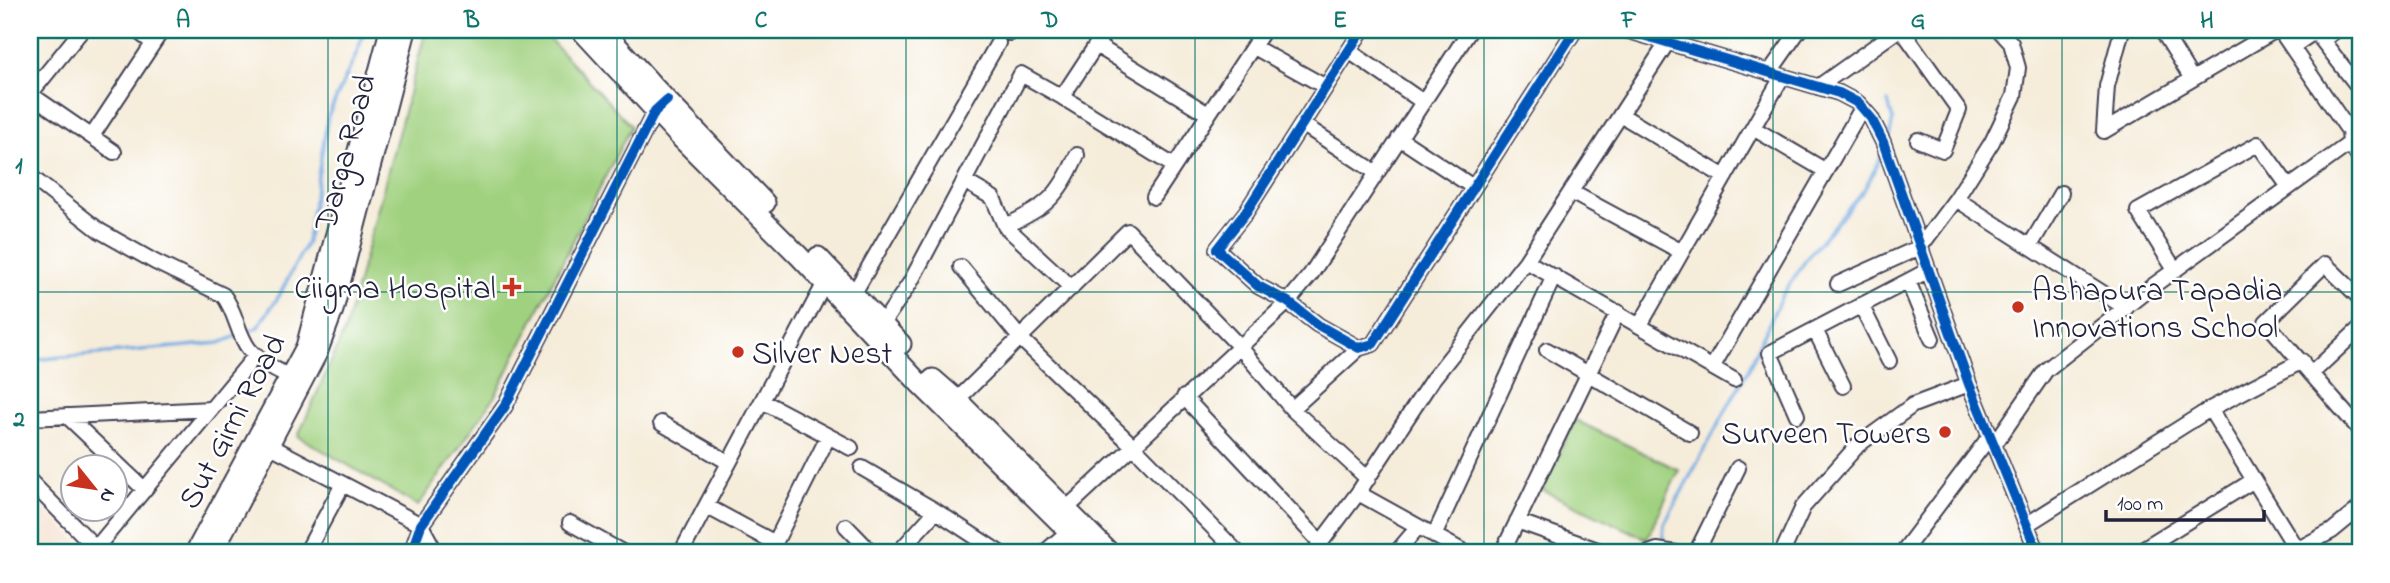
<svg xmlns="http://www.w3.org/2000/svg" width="2390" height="583" font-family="'Indie Flower',sans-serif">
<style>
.built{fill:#f1d5bd}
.green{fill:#a0d17f;stroke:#617a5d;stroke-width:2}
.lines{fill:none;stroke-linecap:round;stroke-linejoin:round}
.stream{stroke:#75abe3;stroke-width:3.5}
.minor-casing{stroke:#424053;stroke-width:18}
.major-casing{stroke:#424053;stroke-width:23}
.minor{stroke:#fff;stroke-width:14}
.major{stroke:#fff;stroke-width:19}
.cycleway-casing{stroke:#fff;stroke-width:15}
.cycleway{stroke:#0057b8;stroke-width:10}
.grid{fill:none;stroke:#0f766e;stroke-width:2;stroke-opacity:0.55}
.poi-dot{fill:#c8321e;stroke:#fff;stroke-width:2.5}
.labels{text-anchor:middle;stroke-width:5;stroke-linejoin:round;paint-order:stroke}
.street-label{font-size:32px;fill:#22223b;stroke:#fff}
.poi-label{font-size:32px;fill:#22223b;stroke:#fff;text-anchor:end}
.neatline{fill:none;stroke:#0f766e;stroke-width:2.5}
.grid-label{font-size:23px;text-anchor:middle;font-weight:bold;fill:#0f766e}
</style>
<rect width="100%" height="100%" fill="#fff"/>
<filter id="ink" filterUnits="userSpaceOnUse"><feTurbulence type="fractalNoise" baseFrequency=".0143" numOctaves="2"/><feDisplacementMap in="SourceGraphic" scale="14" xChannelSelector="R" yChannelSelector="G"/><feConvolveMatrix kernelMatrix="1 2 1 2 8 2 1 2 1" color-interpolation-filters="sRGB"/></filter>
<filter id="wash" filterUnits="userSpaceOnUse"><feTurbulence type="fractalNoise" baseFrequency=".00686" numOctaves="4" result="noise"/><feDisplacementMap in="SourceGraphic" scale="28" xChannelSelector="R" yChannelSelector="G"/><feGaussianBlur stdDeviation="1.57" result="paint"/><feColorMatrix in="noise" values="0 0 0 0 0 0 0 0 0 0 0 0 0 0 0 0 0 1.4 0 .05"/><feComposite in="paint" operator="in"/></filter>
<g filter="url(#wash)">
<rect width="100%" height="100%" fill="#f5ecd9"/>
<path class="built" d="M30 495 81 545 93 553H30Z"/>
<path class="green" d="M426 30H541L631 126 494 398 418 506 298 436 345 330Z
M1575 420 1679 470 1647 539 1542 490Z"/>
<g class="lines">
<path class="stream" d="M1888 102 1893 120 1888 142
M246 332 257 328 279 296 307 242 328 116 355 57 365 30
M30 360 220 343 239 335
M1662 548 1664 524 1749 368 1781 297 1810 254 1864 190 1882 155"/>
</g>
</g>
<g filter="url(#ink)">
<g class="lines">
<defs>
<path id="minor" d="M136 30 153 43
M1362 30 1246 212 1217 249 1258 286 1288 302 1318 325 1359 348 1373 344 1575 30
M1626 30 1839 93 1858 103 1871 118 1883 142 1969 384 2038 553
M1902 30 1959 110 1943 150 1918 140
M2162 30 2192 79
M2280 30 2349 131 2350 144 2360 159
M1010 33 1012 30
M2323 40 2336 30
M1096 45 1208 114
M1254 47 1326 87
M2292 47 2311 34 2318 35 2360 89
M1349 51 1423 102
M1769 73 1799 30
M1818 87 1898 30
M30 94 114 152
M30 94 81 31
M1062 97 1106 30
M1621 115 1725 177
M1302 124 1377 173
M1753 128 1826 171
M2104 131 2276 30
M2104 131 2107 86 2122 30
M92 136 162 30
M1399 138 1473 187
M30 176 100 231 155 262 223 295C236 311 237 334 249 349 261 364 280 371 296 380
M964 181 993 198 1005 226 1072 288
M1571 192 1682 252
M1154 197 1264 30
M1956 199 2126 308
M1005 226C1046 208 1059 196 1077 155
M2030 246 2061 193
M1526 261 1734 380
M961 267 1021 339 1133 446 1238 553
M2175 270 2138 211 2258 144 2289 187
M1908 281 1932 339
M1838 284 1920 247 1956 199 1992 142 2014 96 2018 68 2011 43 1999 30
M854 293 998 43
M2360 298 2325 264 2266 322 2360 430
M1861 305 1889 361
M882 324 910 283 1021 74 1062 97 1174 166
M1640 325 1782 77
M1815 330 1843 386
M1547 350 1690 433
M1713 366 1862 108
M2311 374 2360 328
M1184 397 1321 543
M957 400 1128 231 1239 346 1292 409 1368 479
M762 401 851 448
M1292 409 1359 348
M2210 409 2297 550
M1797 415 1770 353 1929 270
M67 416 145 490
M30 418 211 409
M661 423 728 462
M261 441 421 525 436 553
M1994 445 2046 370 2150 288 2360 136
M862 468 936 511 1000 553
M30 481 96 548 104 553
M1358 493 1466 553
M706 506 775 543 828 437
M1066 509 1288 302 1311 274 1470 30
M1517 521 1606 553
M570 523 624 553
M2026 525 2210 409 2302 361
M846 526 872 553
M1434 536 1554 276
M96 548 256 355
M306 553 343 484
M411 553 421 525 505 406 655 111 660 106
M681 553 828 277
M898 553 936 511
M1044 553 1069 531
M1313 553 1358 493 1432 380 1526 261 1667 43
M1396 553 1418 527
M1502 553 1618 312
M1649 553 1657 550 1676 553
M1696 553 1738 468
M1782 553 1803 507 1858 445 1913 405 1969 384
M1902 553 1990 436
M1992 553 1994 550
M2136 553 2254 480
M2291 553 2332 531 2360 508"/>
<path id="major" d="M581 30 678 135 799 256 920 384 1091 553
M603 30 656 89 765 203
M818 257 901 344
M933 379 957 400 1110 553
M195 553 306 347 390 30
M212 553 317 353 333 310 406 30"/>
</defs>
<use href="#minor" class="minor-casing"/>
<use href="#major" class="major-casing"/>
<use href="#minor" class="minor"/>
<use href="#major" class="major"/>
<defs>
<path id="cycleway" d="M1362 30 1246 212 1217 249 1258 286 1288 302 1318 325 1359 348 1373 344 1575 30
M1626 30 1839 93 1858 103 1871 118 1883 142 1969 384 2038 553
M411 553 421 525 505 406 655 111 667 100"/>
</defs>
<use href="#cycleway" class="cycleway-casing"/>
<use href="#cycleway" class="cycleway"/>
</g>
</g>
<path class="grid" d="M328 30V553M617 30V553M906 30V553M1195 30V553M1484 30V553M1773 30V553M2062 30V553M30 292H2360"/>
<g class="poi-dot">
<path d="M508.5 276.5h7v7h7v7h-7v7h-7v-7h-7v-7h7z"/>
<circle cx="2018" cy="307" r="7"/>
<circle cx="738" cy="352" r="7"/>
<circle cx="1945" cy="432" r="7"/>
</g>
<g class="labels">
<g class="street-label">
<text transform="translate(344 152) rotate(-75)" y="11">Darga Road</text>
<text transform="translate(231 421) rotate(-62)" y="11">Sut Girni Road</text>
</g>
<g class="poi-label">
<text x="496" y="298">Ciigma Hospital</text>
<text x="2032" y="300" text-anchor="start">Ashapura Tapadia<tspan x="2032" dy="37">Innovations School</tspan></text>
<text x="752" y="363" text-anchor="start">Silver Nest</text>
<text x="1931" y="443">Surveen Towers</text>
</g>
</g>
<rect width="2390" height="583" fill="none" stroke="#fff" stroke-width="77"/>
<g transform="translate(94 488) rotate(120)"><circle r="33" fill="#ffffff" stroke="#a7a7b1" stroke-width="2"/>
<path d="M0-5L12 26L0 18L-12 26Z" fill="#c8321e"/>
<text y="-10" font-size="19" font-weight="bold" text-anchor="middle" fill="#22223b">N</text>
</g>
<path d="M2106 510v10h158v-10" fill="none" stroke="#22223b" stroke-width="3.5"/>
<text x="2117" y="510" font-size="21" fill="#22223b" stroke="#ffffff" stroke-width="5" paint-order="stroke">100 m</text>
<rect x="38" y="38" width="2314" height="506" class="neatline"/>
<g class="grid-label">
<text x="183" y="27">A</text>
<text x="472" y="27">B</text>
<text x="761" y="27">C</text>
<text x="1050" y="27">D</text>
<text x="1340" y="27">E</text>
<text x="1629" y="27">F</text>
<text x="1918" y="27">G</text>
<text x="2207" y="27">H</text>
<text x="19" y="173">1</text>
<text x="19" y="426">2</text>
</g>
</svg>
